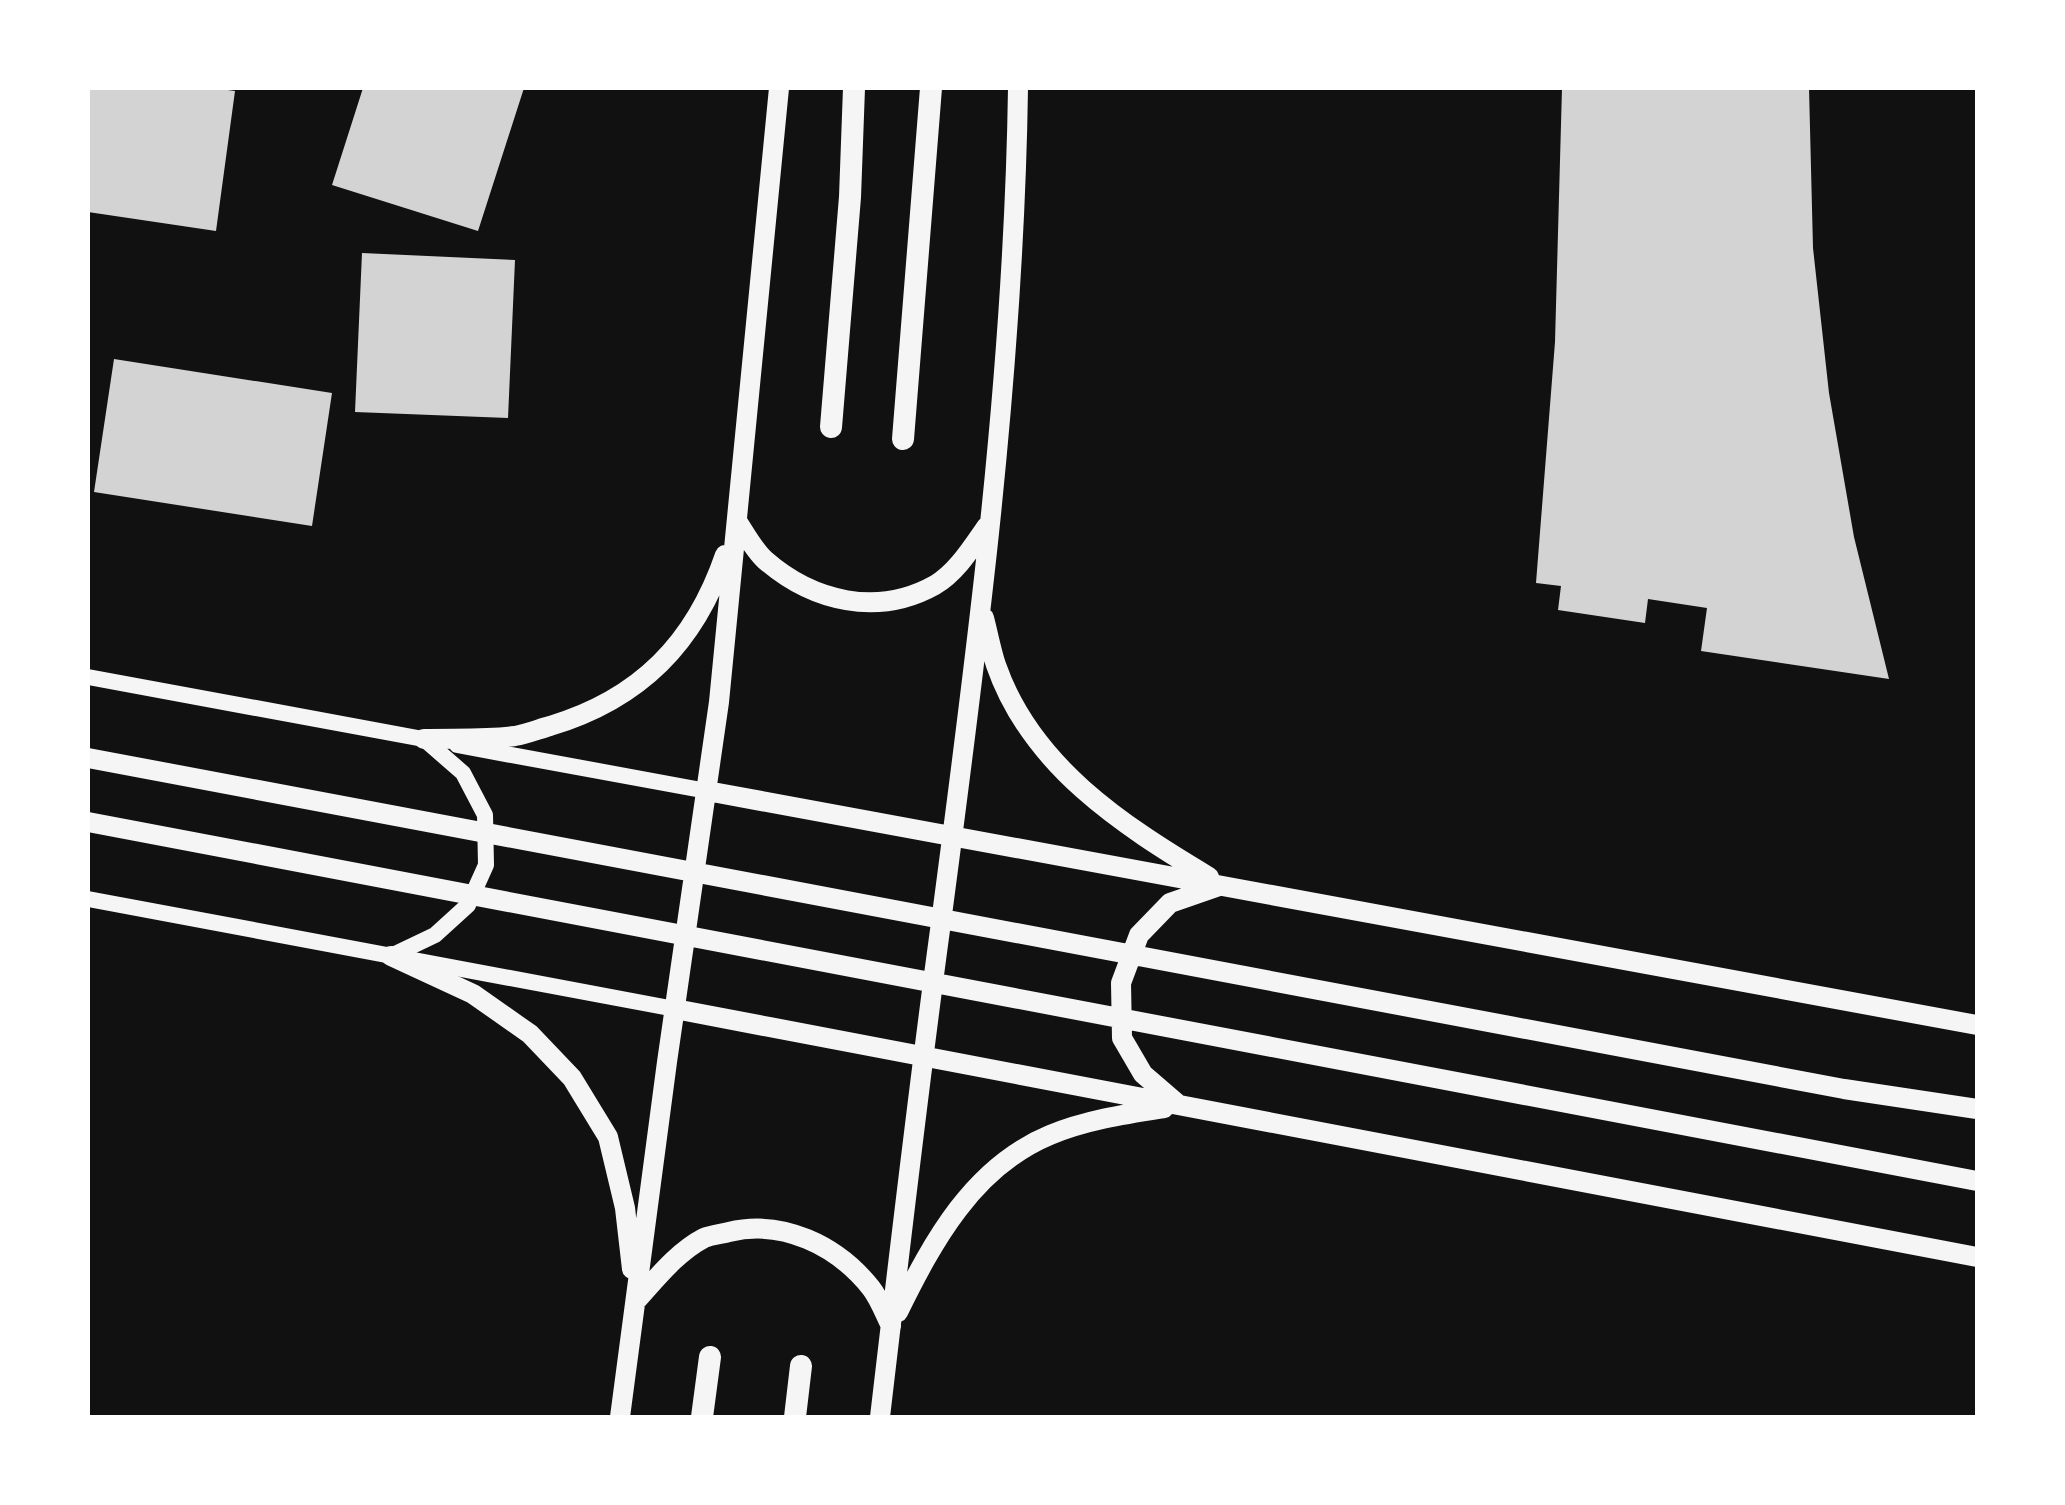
<svg xmlns="http://www.w3.org/2000/svg" width="2065" height="1505" font-family="'Asap Condensed',sans-serif">
<style>
.building{fill:#d3d3d3}
.lines{fill:none;stroke-linecap:round;stroke-linejoin:round}
.secondary{stroke:#f5f5f5;stroke-width:16}
.primary{stroke:#f5f5f5;stroke-width:20}
.trunk{stroke:#f5f5f5;stroke-width:22}
</style>
<rect width="100%" height="100%" fill="#111"/>
<path class="building" d="M88 88H213L235 91 216 231 88 212Z
M363 88H524L478 231 332 185Z
M1562 88H1809L1813 248 1829 393 1854 537 1889 679 1701 651 1707 608 1648 599 1645 623 1558 610 1561 586 1536 583 1555 342Z
M362 253 515 260 508 418 355 412Z
M114 359 332 393 312 526 94 492Z"/>
<g class="lines">
<path class="secondary" d="M88 677 434 741
M457 745 707 791
M88 899 675 1009
M391 956 435 935 468 905 486 865 485 815 463 773 424 739"/>
<path class="primary" d="M737 521C745 533 754 550 765 560 813 602 878 617 935 585 957 572 972 547 987 526
M984 618C988 633 991 650 996 665 1031 766 1122 825 1209 877
M424 739C453 738 486 740 515 736 527 734 539 729 550 726 640 699 695 643 725 555
M88 758 1844 1089 1977 1109
M707 791 1977 1025
M88 822 1977 1181
M391 956 473 994 530 1034 572 1078 608 1137 625 1208 632 1269
M675 1009 1977 1257
M1179 1105 1143 1074 1122 1038 1121 983 1139 935 1170 903 1219 886
M636 1301C656 1279 677 1252 704 1238 711 1235 721 1234 729 1232 782 1219 837 1245 871 1288 879 1298 885 1314 891 1326
M898 1312C933 1241 973 1167 1050 1135 1086 1120 1126 1114 1164 1108
M620 1417 667 1062 719 702 779 88
M880 1417C899 1255 918 1092 940 930 977 651 1014 370 1018 88"/>
<path class="trunk" d="M831 427 850 197 854 88
M903 439 931 88
M702 1417 710 1357
M795 1417 801 1366"/>
</g>
<rect width="2065" height="1505" fill="none" stroke="#ffffff" stroke-width="180"/>
</svg>
